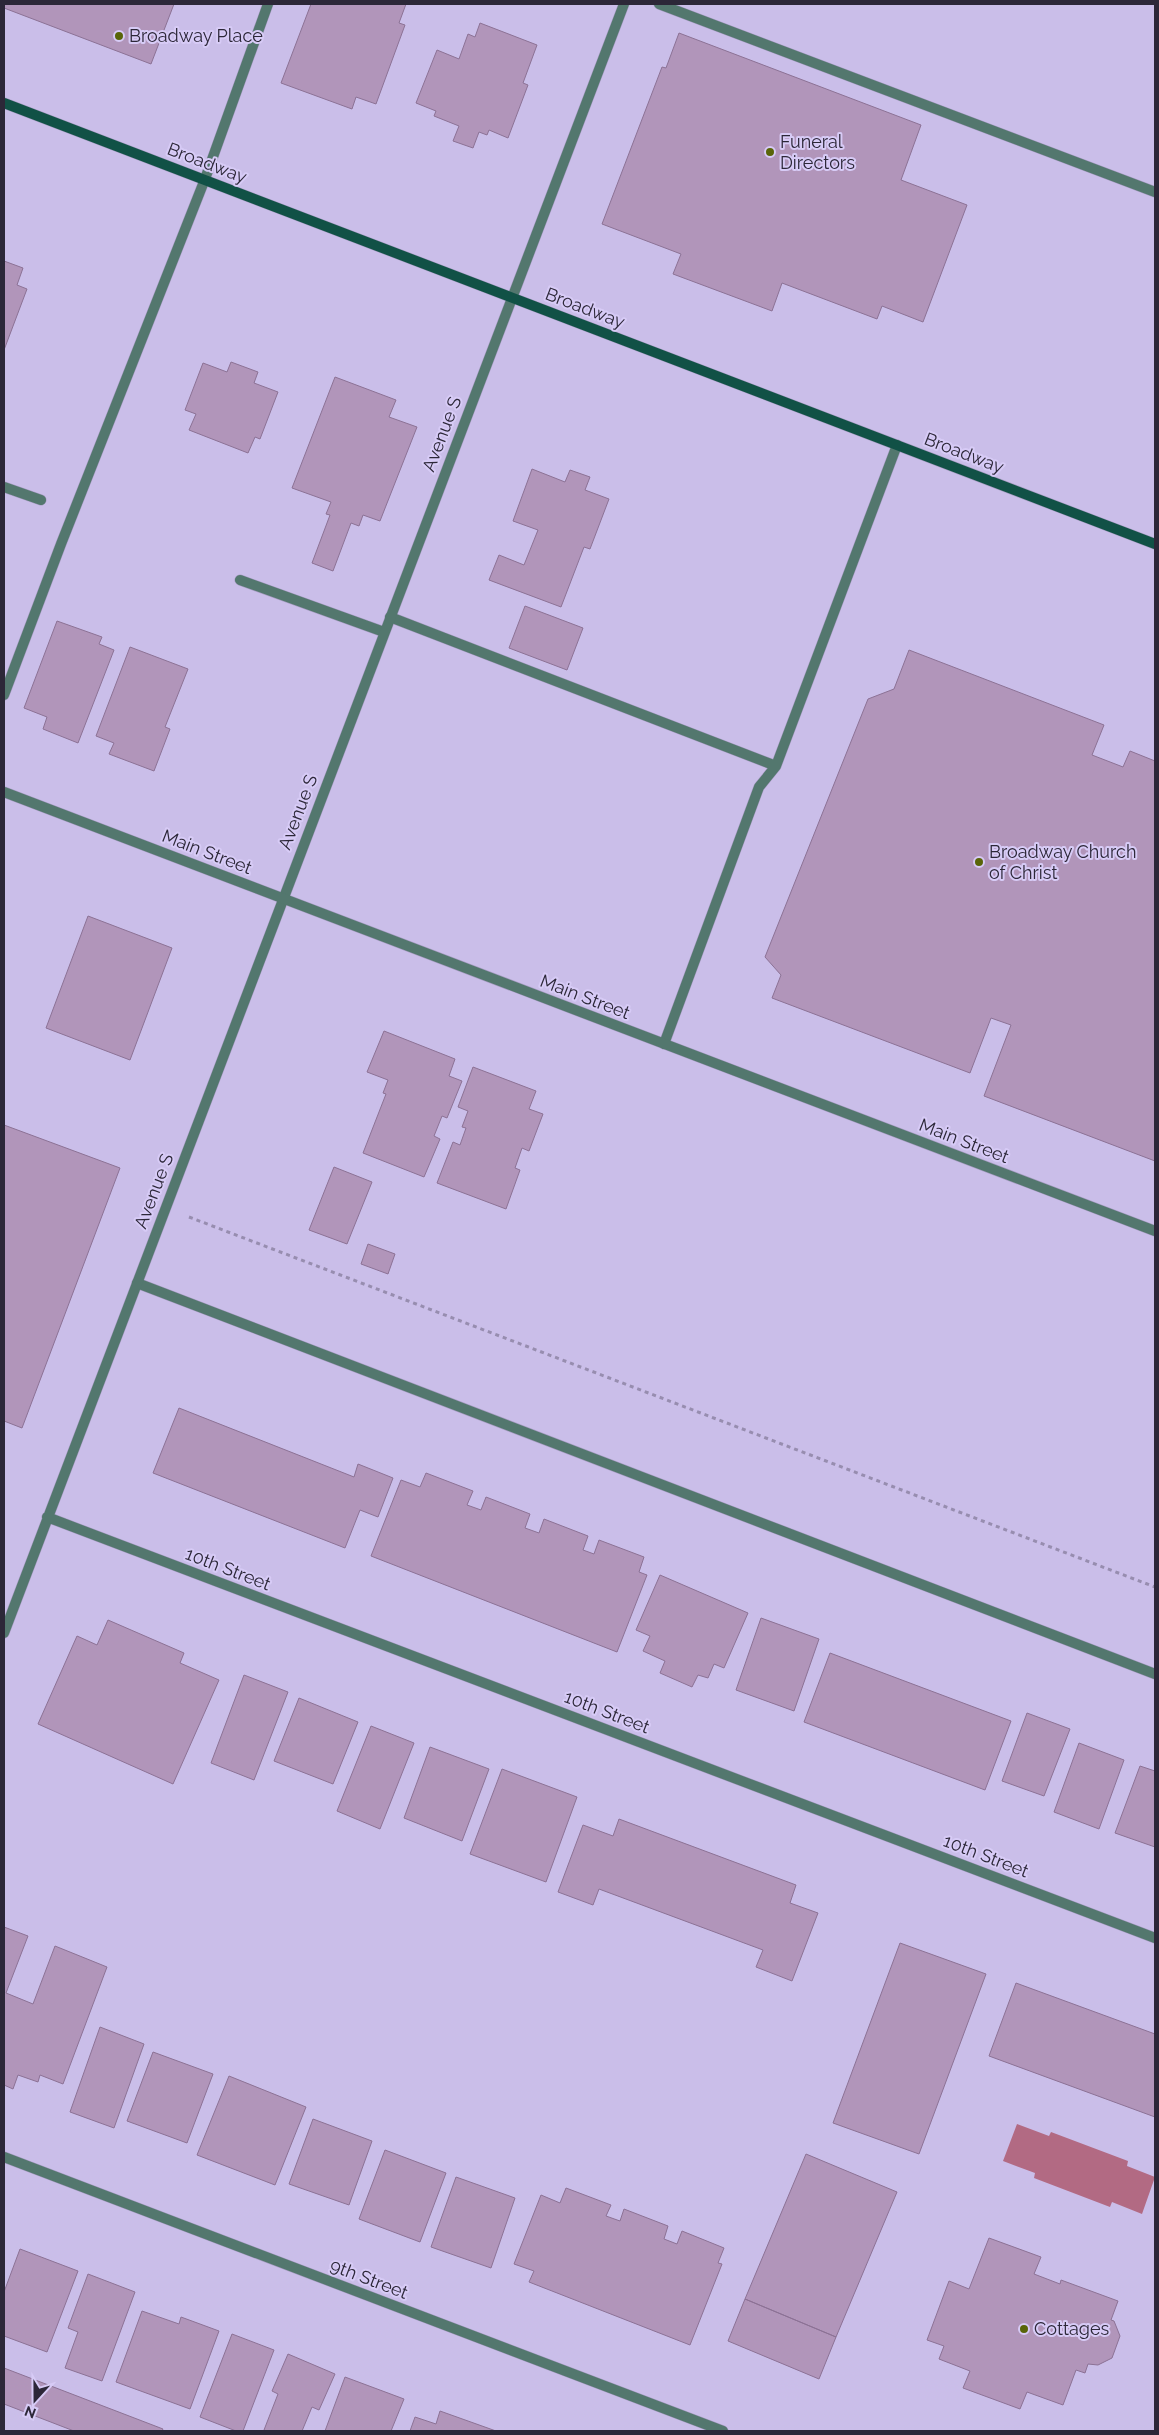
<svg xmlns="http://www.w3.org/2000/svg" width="1159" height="2435" font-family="Raleway,sans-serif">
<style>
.water{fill:#b26a83}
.building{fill:#b195ba;stroke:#8c7295}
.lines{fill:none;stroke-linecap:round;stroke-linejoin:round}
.service-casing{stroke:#a79dc2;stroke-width:11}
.minor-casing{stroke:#a79dc2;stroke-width:11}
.tertiary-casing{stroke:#a79dc2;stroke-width:11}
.secondary-casing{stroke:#a79dc2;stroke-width:11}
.path{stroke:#978daf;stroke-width:3;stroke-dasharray:4 4;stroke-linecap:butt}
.service{stroke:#53776e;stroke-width:10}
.minor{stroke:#53776e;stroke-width:10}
.tertiary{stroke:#53776e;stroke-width:10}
.secondary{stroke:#115146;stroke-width:10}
.poi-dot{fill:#596509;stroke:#d7cbf6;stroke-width:2}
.labels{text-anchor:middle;stroke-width:4;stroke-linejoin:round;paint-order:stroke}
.poi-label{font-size:18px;fill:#2c2738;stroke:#d7cbf6;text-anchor:start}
.street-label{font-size:18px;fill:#2c2738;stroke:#d7cbf6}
</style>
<rect width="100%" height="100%" fill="#cabee9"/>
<path class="water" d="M1017 2124 1049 2136 1051 2132 1128 2161 1127 2166 1155 2177 1142 2214 1112 2202 1110 2207 1034 2178 1035 2173 1003 2161Z"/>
<path class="building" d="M4 4H174L151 64 4 8Z
M311 4H406L399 23 405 25 376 104 356 97 352 109 281 83Z
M480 23 537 45 523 83 528 85 508 138 489 130 487 135 479 132 473 148 453 141 459 126 434 116 436 111 416 103 437 50 459 59 468 34 475 37Z
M679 33 921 125 901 180 967 205 923 322 882 306 877 319 782 283 772 311 673 274 681 254 602 224 662 67 666 68Z
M4 261 23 268 17 285 27 289 4 350Z
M231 362 258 372 254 383 278 392 260 439 255 437 248 453 189 430 196 414 185 410 203 363 227 372Z
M335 377 396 400 389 417 417 427 380 521 363 515 359 526 351 523 333 571 312 563 330 515 326 514 331 502 292 488Z
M532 469 565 482 570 470 590 477 585 490 609 499 590 549 584 547 561 607 489 580 499 555 524 565 538 530 513 521Z
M525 606 583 628 567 670 509 648Z
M57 621 102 637 99 644 114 650 78 743 43 729 47 717 24 708Z
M130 647 188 669 165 727 170 729 154 771 109 754 114 743 96 736Z
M909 650 1104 725 1092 755 1123 767 1130 751 1155 761V1161L984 1096 1011 1025 991 1018 970 1073 772 998 781 975 765 957 868 699 894 689Z
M88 916 172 948 130 1060 46 1028Z
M384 1031 455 1059 449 1076 462 1081 447 1118 442 1116 434 1136 440 1139 424 1177 363 1153 386 1094 383 1093 388 1080 367 1072Z
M473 1067 536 1091 529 1109 543 1114 529 1151 522 1148 515 1168 520 1170 506 1209 437 1183 453 1142 460 1145 466 1128 462 1127 468 1111 458 1107Z
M4 1125 120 1168 22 1428 4 1421Z
M334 1167 372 1182 347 1244 309 1230Z
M368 1244 395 1254 388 1274 361 1264Z
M179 1408 354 1477 358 1464 393 1478 378 1517 360 1510 345 1548 153 1473Z
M426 1473 473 1491 467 1505 481 1510 486 1497 530 1514 525 1528 539 1533 544 1519 588 1536 583 1550 594 1554 599 1540 644 1557 639 1572 647 1575 617 1652 371 1556 401 1480 420 1487Z
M660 1575 748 1613 724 1668 714 1664 708 1678 698 1675 692 1687 660 1673 665 1661 643 1651 650 1636 636 1630Z
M761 1618 819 1639 794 1711 736 1690Z
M108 1620 184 1653 180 1663 219 1680 173 1784 38 1724 77 1636 97 1645Z
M830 1653 1011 1721 985 1790 804 1722Z
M244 1675 288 1692 254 1780 211 1763Z
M299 1698 358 1722 333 1784 274 1761Z
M1027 1713 1070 1729 1044 1796 1002 1781Z
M371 1726 414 1743 380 1829 337 1811Z
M1079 1743 1124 1760 1099 1829 1054 1812Z
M430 1747 489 1769 462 1841 404 1818Z
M1140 1766 1155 1771V1847L1115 1833Z
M502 1769 577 1797 546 1882 470 1854Z
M619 1819 796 1885 790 1903 818 1913 792 1981 756 1967 763 1950 599 1889 593 1905 558 1892 583 1825 613 1836Z
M4 1927 28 1936 6 1993 33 2004 55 1946 107 1967 63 2084 40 2075 38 2082 18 2075 13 2089 4 2085Z
M900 1943 986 1974 919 2154 833 2123Z
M1016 1983 1155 2034V2117L989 2056Z
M100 2027 144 2044 114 2128 70 2112Z
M153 2052 213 2074 187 2143 127 2121Z
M229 2076 306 2107 275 2185 197 2155Z
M313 2119 372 2141 349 2205 289 2184Z
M385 2150 446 2173 420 2242 359 2219Z
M806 2154 897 2192 836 2337 745 2299Z
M456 2177 515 2198 491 2268 431 2247Z
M566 2188 611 2205 606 2216 620 2221 624 2209 668 2226 664 2239 677 2244 682 2231 724 2248 718 2263 722 2264 690 2345 529 2282 534 2271 514 2264 541 2195 560 2203Z
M989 2238 1041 2257 1034 2274 1060 2284 1061 2280 1118 2301 1111 2320 1114 2321 1120 2336 1112 2358 1098 2365 1088 2364 1085 2373 1076 2370 1063 2405 1027 2392 1020 2409 963 2388 970 2371 939 2359 944 2346 927 2340 949 2281 969 2289Z
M20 2249 78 2271 47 2352 4 2336V2292Z
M88 2274 135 2292 102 2381 65 2368 78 2332 68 2328Z
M745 2299 836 2337 819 2379 728 2341Z
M142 2311 179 2324 181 2317 219 2331 190 2409 116 2382Z
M232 2334 274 2350 243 2431H236L200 2417Z
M288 2354 335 2374 319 2410 312 2407 302 2431H267L264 2430 278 2394 272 2391Z
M4 2368 163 2429 162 2431H74L4 2404Z
M345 2377 404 2399 391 2431H325Z
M440 2411 496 2431H410L415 2417 436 2424Z"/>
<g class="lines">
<defs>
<path id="service" d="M659 4 1155 192
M4 487 41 500
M240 580 384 632
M390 617 776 766
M4 695 61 544 205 179 268 4
M664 1044 759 787 776 766 897 445
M137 1283 1155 1674"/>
<path id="minor" d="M47 1517 1155 1938
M4 1633 624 4
M4 2157 723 2431"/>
<path id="tertiary" d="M4 792 1155 1231"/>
<path id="secondary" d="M4 103 1155 544"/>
</defs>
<use href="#service" class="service-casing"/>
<use href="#minor" class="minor-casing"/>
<use href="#tertiary" class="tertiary-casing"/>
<use href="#secondary" class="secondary-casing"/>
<path class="path" d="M189 1217 1155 1587"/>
<use href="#service" class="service"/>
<use href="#minor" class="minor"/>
<use href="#tertiary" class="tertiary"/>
<use href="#secondary" class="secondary"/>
</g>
<g class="poi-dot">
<circle cx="119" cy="36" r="5"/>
<circle cx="770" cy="152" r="5"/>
<circle cx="979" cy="862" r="5"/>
<circle cx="1024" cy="2329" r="5"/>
</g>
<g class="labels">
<g class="poi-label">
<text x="129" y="42">Broadway Place</text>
<text x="780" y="148">Funeral<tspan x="780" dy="21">Directors</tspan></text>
<text x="989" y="858">Broadway Church<tspan x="989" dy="21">of Christ</tspan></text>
<text x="1034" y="2335">Cottages</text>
</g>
<g class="street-label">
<text transform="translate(207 163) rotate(21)" y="6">Broadway</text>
<text transform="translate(585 308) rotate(21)" y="6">Broadway</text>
<text transform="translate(442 434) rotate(-69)" y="6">Avenue S</text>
<text transform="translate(964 453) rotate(21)" y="6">Broadway</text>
<text transform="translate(298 812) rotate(-69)" y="6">Avenue S</text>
<text transform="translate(207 852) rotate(21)" y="6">Main Street</text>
<text transform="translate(585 997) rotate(21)" y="6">Main Street</text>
<text transform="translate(964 1141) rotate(21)" y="6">Main Street</text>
<text transform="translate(154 1191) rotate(-69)" y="6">Avenue S</text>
<text transform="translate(228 1569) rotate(21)" y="6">10th Street</text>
<text transform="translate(607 1712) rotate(21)" y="6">10th Street</text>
<text transform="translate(986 1856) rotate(21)" y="6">10th Street</text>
<text transform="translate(369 2279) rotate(21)" y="6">9th Street</text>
</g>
</g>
<rect width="1159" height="2435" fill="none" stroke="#2c2738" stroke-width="10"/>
<g transform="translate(35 2400) rotate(201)" stroke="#d7cbf6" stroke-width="4" paint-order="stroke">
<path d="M0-4L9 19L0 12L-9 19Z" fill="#2c2738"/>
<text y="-8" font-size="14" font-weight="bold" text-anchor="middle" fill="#2c2738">N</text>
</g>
</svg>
